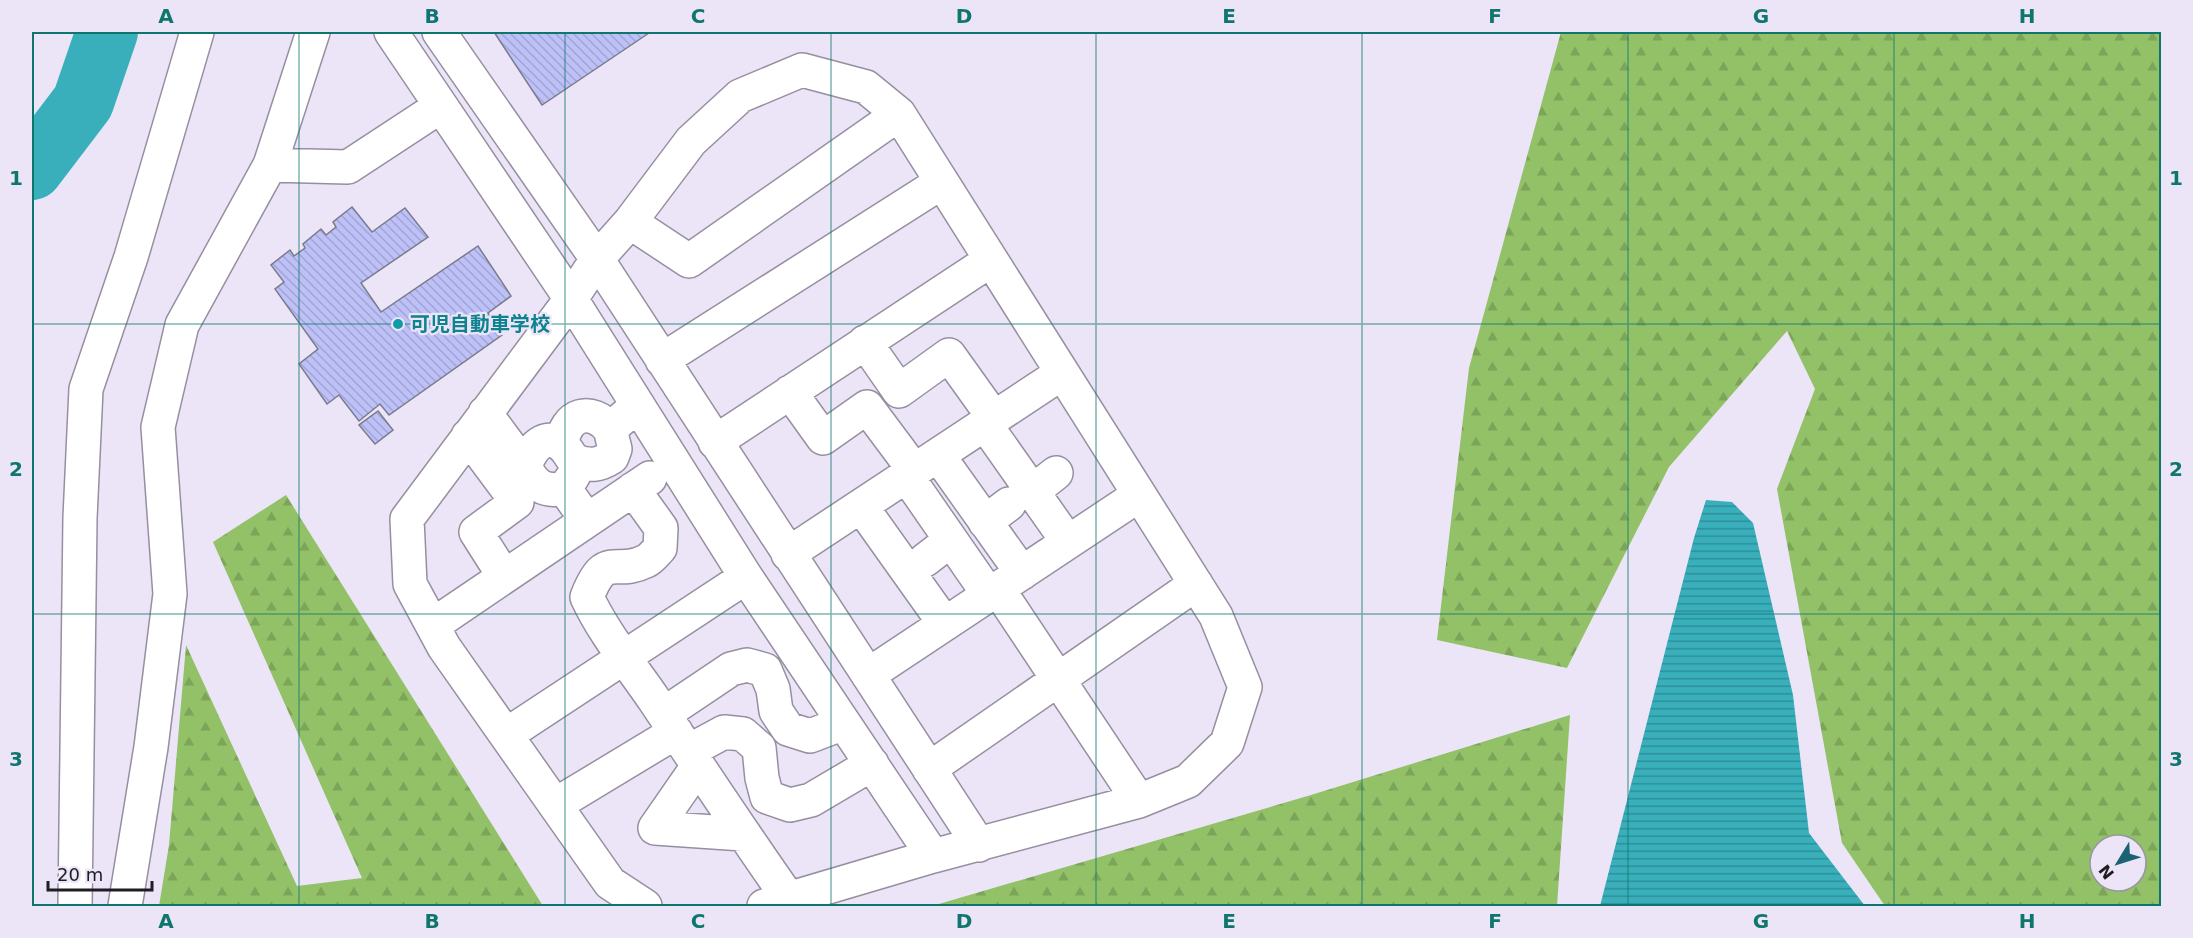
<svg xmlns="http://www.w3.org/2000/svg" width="2193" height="938" font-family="'DejaVu Sans','Noto Sans JP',sans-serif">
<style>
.forest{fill:url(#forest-firs);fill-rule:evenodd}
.water{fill:url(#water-rules)}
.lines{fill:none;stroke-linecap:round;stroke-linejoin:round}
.river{stroke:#39afbc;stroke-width:62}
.building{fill:url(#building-back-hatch);stroke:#797b8c;stroke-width:1.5}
.minor-casing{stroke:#968fa0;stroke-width:36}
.minor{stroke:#fff;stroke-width:33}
.grid{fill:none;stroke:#0f766e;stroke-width:1.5;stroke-opacity:0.55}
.culture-dot{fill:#0f9aa8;stroke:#ece4f7;stroke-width:2}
.labels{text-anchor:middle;stroke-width:4.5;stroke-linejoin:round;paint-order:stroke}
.culture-label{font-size:20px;font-weight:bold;fill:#0d838f;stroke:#ece4f7;text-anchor:start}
.neatline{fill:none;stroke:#0f766e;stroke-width:2}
.grid-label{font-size:20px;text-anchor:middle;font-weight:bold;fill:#0f766e}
</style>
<defs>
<pattern id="forest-firs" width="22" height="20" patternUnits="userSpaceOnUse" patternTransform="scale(1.5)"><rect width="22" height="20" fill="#92c168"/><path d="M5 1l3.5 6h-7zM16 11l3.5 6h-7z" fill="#7da55a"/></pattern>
<pattern id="water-rules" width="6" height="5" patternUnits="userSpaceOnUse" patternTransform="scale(1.5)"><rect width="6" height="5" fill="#39afbc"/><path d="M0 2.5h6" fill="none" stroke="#2f8e98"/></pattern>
<pattern id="building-back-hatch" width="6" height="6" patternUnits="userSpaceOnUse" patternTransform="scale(1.5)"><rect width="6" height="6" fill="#bdc1f8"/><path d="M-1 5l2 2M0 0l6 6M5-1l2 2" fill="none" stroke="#a2a5d4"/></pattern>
</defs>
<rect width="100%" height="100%" fill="#ece4f7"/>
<path class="forest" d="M1561 32H2161V906H1885L1842 843 1777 489 1815 389 1787 331 1669 467 1567 668 1437 640 1469 368ZM2100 845H2136V881H2100Z
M286 495 543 906H159L169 845 186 645 297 886 362 878 213 542Z
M1570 715 1557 906H932L1311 795Z"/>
<path class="water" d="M1706 500 1732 502 1753 523 1793 695 1809 833 1865 906H1600L1694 538Z"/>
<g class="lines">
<path class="river" d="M32 169 83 102 107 32"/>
</g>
<path class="building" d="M494 32H648L649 33 542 105Z
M352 207 372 232 405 208 428 237 361 283 381 312 478 246 511 296 488 313 502 335 389 415 380 404 359 421 339 395 327 404 299 364 318 349 275 289 284 282 271 265 290 250 294 256 305 248 303 244 321 229 326 235 336 227 333 222Z
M378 411 393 430 375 444 359 425Z"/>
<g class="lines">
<defs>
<path id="minor" d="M391 32 441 106
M439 32 597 259 979 845
M270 165 348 167 441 106 571 299 746 577 933 856
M630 222 689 261 899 114
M865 342 899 391 949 355 994 418
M662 360 942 182
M790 392 823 438 867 407 914 470
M485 413 525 467
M985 424 1068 542
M468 436 517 502 476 532 504 576
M715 442 991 260
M562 444C565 414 591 406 610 429L637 406
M938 455 1022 573
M575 461C590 466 598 466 612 457L615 449 610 429
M906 475 989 595
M564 488C569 482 575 476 576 468 576 462 571 457 568 452 550 428 531 445 525 467 534 485 544 493 564 488L587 520
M633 489 661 528 660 548C656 552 651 559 646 561 614 577 606 549 587 597 604 634 632 667 655 701 699 767 743 834 789 899
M1032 492 1056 473
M861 506 945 624
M985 522 1009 504
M788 554 1062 373
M925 560 951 540
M998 589 1139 801
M433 625 650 478
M868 675 1139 495
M664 714 731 669 747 665 765 670 773 689 776 711 788 729 810 736 844 723
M506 735 746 577
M689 751 724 732 743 734 759 748 762 778 767 797 790 805 811 800 872 764
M698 766 655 828 743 834
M929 769 1196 584
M555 805 676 732
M75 906 80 518 86 389 131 257 197 32
M125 906 151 747 170 594 158 427 182 325 270 165 313 32
M645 906 610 883 444 647 410 584 407 519 571 299 597 259 630 222 691 141 740 96 802 70 866 87 899 114 1216 616 1245 687 1227 743 1188 781 1139 801 933 856 764 906"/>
</defs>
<use href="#minor" class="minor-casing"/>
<use href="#minor" class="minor"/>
</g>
<path class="grid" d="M299 32V906M565 32V906M831 32V906M1096 32V906M1362 32V906M1628 32V906M1894 32V906M32 324H2162M32 614H2162"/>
<circle class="culture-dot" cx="398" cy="324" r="6"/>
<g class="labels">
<g class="culture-label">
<text x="410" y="331">可児自動車学校</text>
</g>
</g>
<rect width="2193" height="938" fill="none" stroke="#ece4f7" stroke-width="66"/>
<g transform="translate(2118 863) rotate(232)"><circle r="28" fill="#ece4f7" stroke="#9a94a2" stroke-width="1.5"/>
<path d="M0-4.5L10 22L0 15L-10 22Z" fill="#1b6272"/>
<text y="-9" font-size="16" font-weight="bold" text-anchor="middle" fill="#1f1d23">N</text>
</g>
<path d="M48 881v9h104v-9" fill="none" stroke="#1f1d23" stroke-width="3"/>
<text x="57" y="881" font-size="18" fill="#1f1d23" stroke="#ece4f7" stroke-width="4.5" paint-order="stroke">20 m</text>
<rect x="33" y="33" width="2127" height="872" class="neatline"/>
<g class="grid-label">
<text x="166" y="23">A</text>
<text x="432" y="23">B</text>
<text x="698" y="23">C</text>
<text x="964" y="23">D</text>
<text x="1229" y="23">E</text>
<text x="1495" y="23">F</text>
<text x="1761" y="23">G</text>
<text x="2027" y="23">H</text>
<text x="16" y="185">1</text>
<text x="2176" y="185">1</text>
<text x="16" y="476">2</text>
<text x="2176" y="476">2</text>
<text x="16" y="766">3</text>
<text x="2176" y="766">3</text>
<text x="166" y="928">A</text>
<text x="432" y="928">B</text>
<text x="698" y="928">C</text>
<text x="964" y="928">D</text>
<text x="1229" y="928">E</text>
<text x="1495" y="928">F</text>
<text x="1761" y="928">G</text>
<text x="2027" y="928">H</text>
</g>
</svg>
